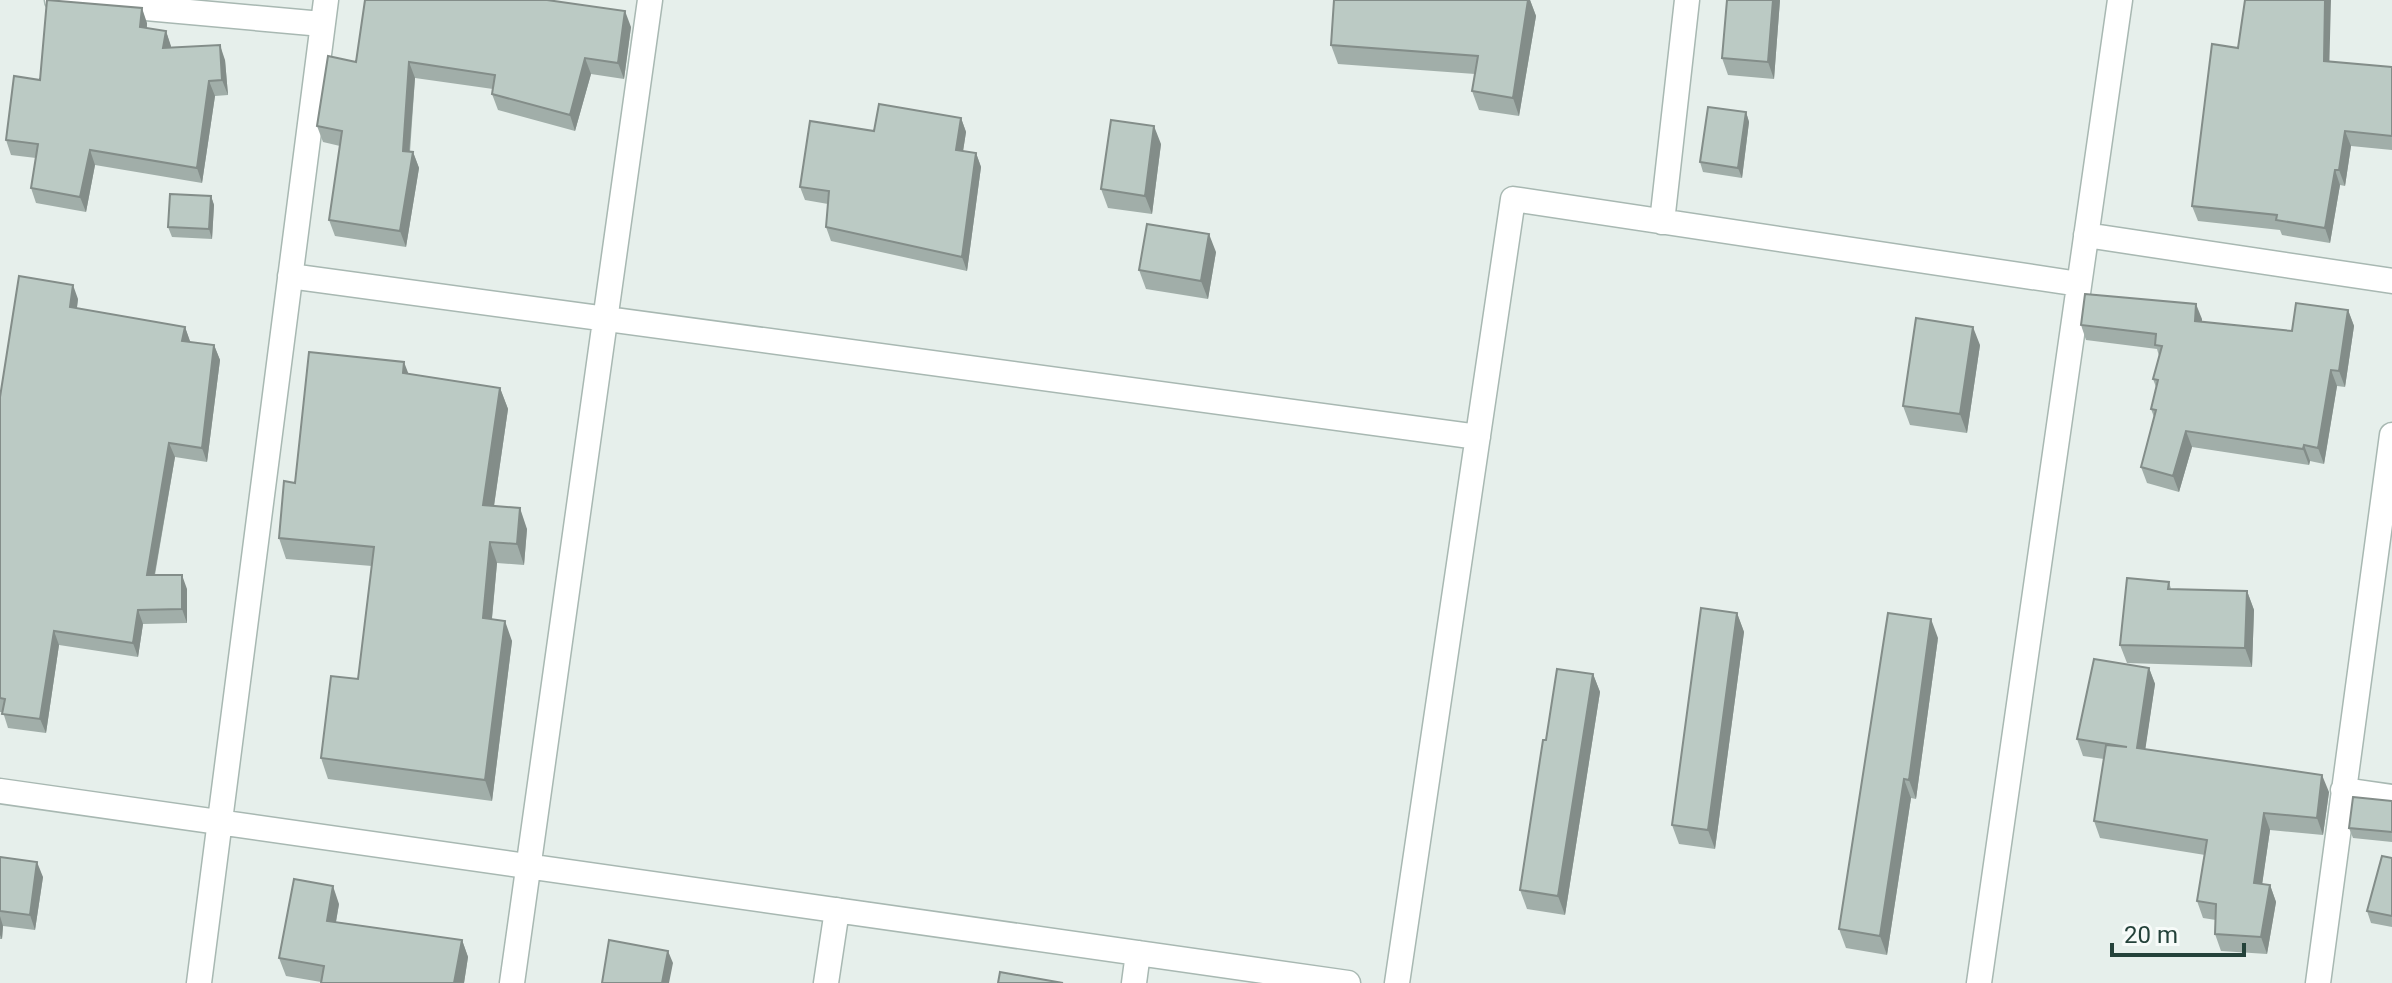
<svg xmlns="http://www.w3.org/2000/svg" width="2392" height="983" font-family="Roboto,sans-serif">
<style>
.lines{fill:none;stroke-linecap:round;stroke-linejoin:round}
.minor-casing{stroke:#a8b8b2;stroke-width:27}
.minor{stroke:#fff;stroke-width:24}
.wall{fill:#a1aea9}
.shaded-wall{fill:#838d89}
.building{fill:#bbcac4;stroke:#838d89;stroke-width:2}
</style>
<rect width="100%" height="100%" fill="#e6efeb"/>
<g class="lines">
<defs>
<path id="minor" d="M57 0 322 24
M1662 222 1687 0
M2086 235 2392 281
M290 276 1478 437
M2343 790 2392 797
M0 791 1348 983
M199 983 326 0
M512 983 650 0
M826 983 837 910
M1134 983 1138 953
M1397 983 1513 199 2079 284
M1979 983 2120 0
M2318 983 2392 435"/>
</defs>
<use href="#minor" class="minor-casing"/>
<use href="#minor" class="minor"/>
</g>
<path class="wall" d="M365 0H552L631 27 624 79 591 74 575 131 498 110 492 94 493 89 415 78 410 152H413L419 168 406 247 335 236 329 220 340 146 323 142 317 126 356 62Z
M1334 0H1530L1536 16 1519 116 1479 110 1472 91 1475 74 1338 64 1331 45Z
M1780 0 1774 79 1728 75 1722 58Z
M147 23V28L166 31 171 48 225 60 228 95 215 96 202 183 95 165 86 212 36 203 31 188 36 158 11 155 6 140 40 80Z
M2238 48 2330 62 2392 67V150L2351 146 2345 186 2340 185 2330 243 2282 235 2280 230 2198 221 2192 206Z
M1746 112 1749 122 1742 178 1703 172 1700 162Z
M961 118 966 132 963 151 976 153 981 167 967 271 831 241 826 227 828 204 805 200 800 187 874 131Z
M1161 144 1152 214 1108 208 1101 189Z
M211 196 214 205 212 239 172 237 168 227Z
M1216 252 1208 299 1146 289 1139 270Z
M78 299 77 308 185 327 190 342 214 345 220 360 207 462 175 457 155 575 187 589V623L143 624 138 657 59 645 46 733 8 728 3 712H0V397Z
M2348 310 2354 326 2345 387 2337 386 2324 464 2310 461 2309 465 2192 447 2179 492 2147 483 2141 467 2154 417 2151 409 2156 387 2153 379 2159 356 2157 349 2086 340 2081 325 2202 319V322L2292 331Z
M1980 345 1967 433 1910 425 1903 406Z
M409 374 500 388 508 409 494 506 527 529 524 565 497 563 492 619 512 641 492 801 328 779 321 758 358 679 372 566 286 559 279 538 295 483Z
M2169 582 2171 589 2247 591 2254 610 2252 667 2127 663 2120 645Z
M1737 613 1744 632 1715 849 1679 844 1672 825Z
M1938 638 1916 799 1911 798 1887 955 1846 948 1839 929Z
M2149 668 2155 684 2145 749 2329 792 2323 835 2270 830 2262 884 2270 885 2276 902 2267 954 2221 951 2215 934 2216 920 2203 918 2197 901 2205 855 2100 838 2094 821 2104 759 2083 756 2077 739Z
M1593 674 1600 692 1565 915 1527 909 1520 890 1546 740Z
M2392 801V842L2353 838 2349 828Z
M0 857 43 877 35 930 3 926 2 939H0Z
M2392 858V927L2371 923 2367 911Z
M339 904 336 922 462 940 468 957 464 983H321V982L286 976 279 958Z"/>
<path class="shaded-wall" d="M1528 0H1530L1536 16 1519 116 1513 98Z
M1773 0H1780L1774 79 1768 62Z
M2325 0H2331L2329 76 2324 61Z
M142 8 147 23 146 42 140 27Z
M625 11 631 27 624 79 618 63Z
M166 31 171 46 169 64 163 48Z
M220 45 225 60 228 95 222 80Z
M585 58 591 74 575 131 570 115Z
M409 62 415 78 408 167 403 151Z
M209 81 215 96 202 183 197 168Z
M1746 112 1749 122 1742 178 1738 168Z
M961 118 966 132 961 164 956 150Z
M1154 126 1161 144 1152 214 1145 196Z
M2345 131 2351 146 2345 186 2339 170Z
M90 150 95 165 86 212 80 197Z
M413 152 419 168 406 247 400 231Z
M976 153 981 167 967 271 962 257Z
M2335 170 2340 185 2330 243 2325 228Z
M211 196 214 205 212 239 209 229Z
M1209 234 1216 252 1208 299 1201 281Z
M73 285 78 299 75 321 70 307Z
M2196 304 2202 319 2200 337 2195 321Z
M2348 310 2354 326 2345 387 2339 371Z
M185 327 190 341 188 356 182 341Z
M1973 327 1980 345 1967 433 1960 414Z
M214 345 220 360 207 462 202 448Z
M404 362 412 383 403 373Z
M2331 370 2337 386 2324 464 2318 448Z
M500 388 508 409 491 526 483 505Z
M2186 431 2192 447 2179 492 2173 476Z
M169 443 175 457 152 589 147 575Z
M2304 445 2310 461 2309 465 2303 449Z
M520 508 527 529 524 565 517 544Z
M490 542 497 563 490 638 483 618Z
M182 575 187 589V623L182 609Z
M2247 591 2254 610 2252 667 2245 648Z
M138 610 143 624 138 657 133 643Z
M1737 613 1744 632 1715 849 1708 830Z
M1931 619 1938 638 1916 799 1909 780Z
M505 621 512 641 492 801 485 780Z
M54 631 59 645 46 733 40 719Z
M2149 668 2155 684 2143 765 2137 748Z
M1593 674 1600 692 1565 915 1558 896Z
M2322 775 2329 792 2323 835 2317 818Z
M1904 779 1911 798 1887 955 1880 936Z
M2264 813 2270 830 2260 899 2254 883Z
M37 862 43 877 35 930 30 915Z
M2270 885 2276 902 2267 954 2261 937Z
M333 886 339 904 333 938 327 921Z
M0 916 3 926 2 939 0 935Z
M462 940 468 957 464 983H454Z
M668 951 673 963 669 983H662Z"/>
<path class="building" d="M47 0 142 8 140 27 166 31 163 48 220 45 222 80 209 81 197 168 90 150 80 197 31 188 38 144 6 140 14 76 40 80Z
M365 0H547L625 11 618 63 585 58 570 115 492 94 495 75 409 62 403 151 413 152 400 231 329 220 342 131 317 126 328 56 356 62Z
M1334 0H1528L1513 98 1472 91 1478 56 1331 45Z
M1727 0H1773L1768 62 1722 58Z
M2245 0H2325L2324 61 2392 67V136L2345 131 2339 170H2335L2325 228 2276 220 2277 215 2192 206 2212 44 2238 48Z
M879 104 961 118 956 150 976 153 962 257 826 227 829 191 800 187 810 121 874 131Z
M1708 107 1746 112 1738 168 1700 162Z
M1111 120 1154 126 1145 196 1101 189Z
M170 194 211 196 209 229 168 227Z
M1147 224 1209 234 1201 281 1139 270Z
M19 276 73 285 70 307 185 327 182 341 214 345 202 448 169 443 147 575H182V609L138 610 133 643 54 631 40 719 2 714 5 699 0 698V397Z
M2085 294 2196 304 2195 321 2292 331 2296 303 2348 310 2339 371 2331 370 2318 448 2304 445 2303 449 2186 431 2173 476 2141 467 2156 410 2151 409 2158 380 2153 379 2162 346 2155 345 2156 334 2081 325Z
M1916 318 1973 327 1960 414 1903 406Z
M309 352 404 362 403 373 500 388 483 505 520 508 517 544 490 542 483 618 505 621 485 780 321 758 331 676 358 679 374 547 279 538 284 481 295 483Z
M2127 578 2169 582 2168 589 2247 591 2245 648 2120 645Z
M1701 608 1737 613 1708 830 1672 825Z
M1888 613 1931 619 1909 780 1904 779 1880 936 1839 929Z
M2094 659 2149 668 2137 748 2322 775 2317 818 2264 813 2254 883 2270 885 2261 937 2215 934 2216 904 2197 901 2207 840 2094 821 2106 745 2127 747 2077 739Z
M1557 669 1593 674 1558 896 1520 890 1543 740H1546Z
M2353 797 2392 801V832L2349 828Z
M2382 856 2392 858V916L2367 911Z
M0 857 37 862 30 915 0 911Z
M294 879 333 886 327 921 462 940 454 983H321L324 966 279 958Z
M609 940 668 951 662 983H602Z
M1000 972 1063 983H998Z"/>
<path d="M2112 943v12h132v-12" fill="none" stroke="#24423a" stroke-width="4"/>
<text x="2124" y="943" font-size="24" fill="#24423a" stroke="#f7fbf9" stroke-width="6" paint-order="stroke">20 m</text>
</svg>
